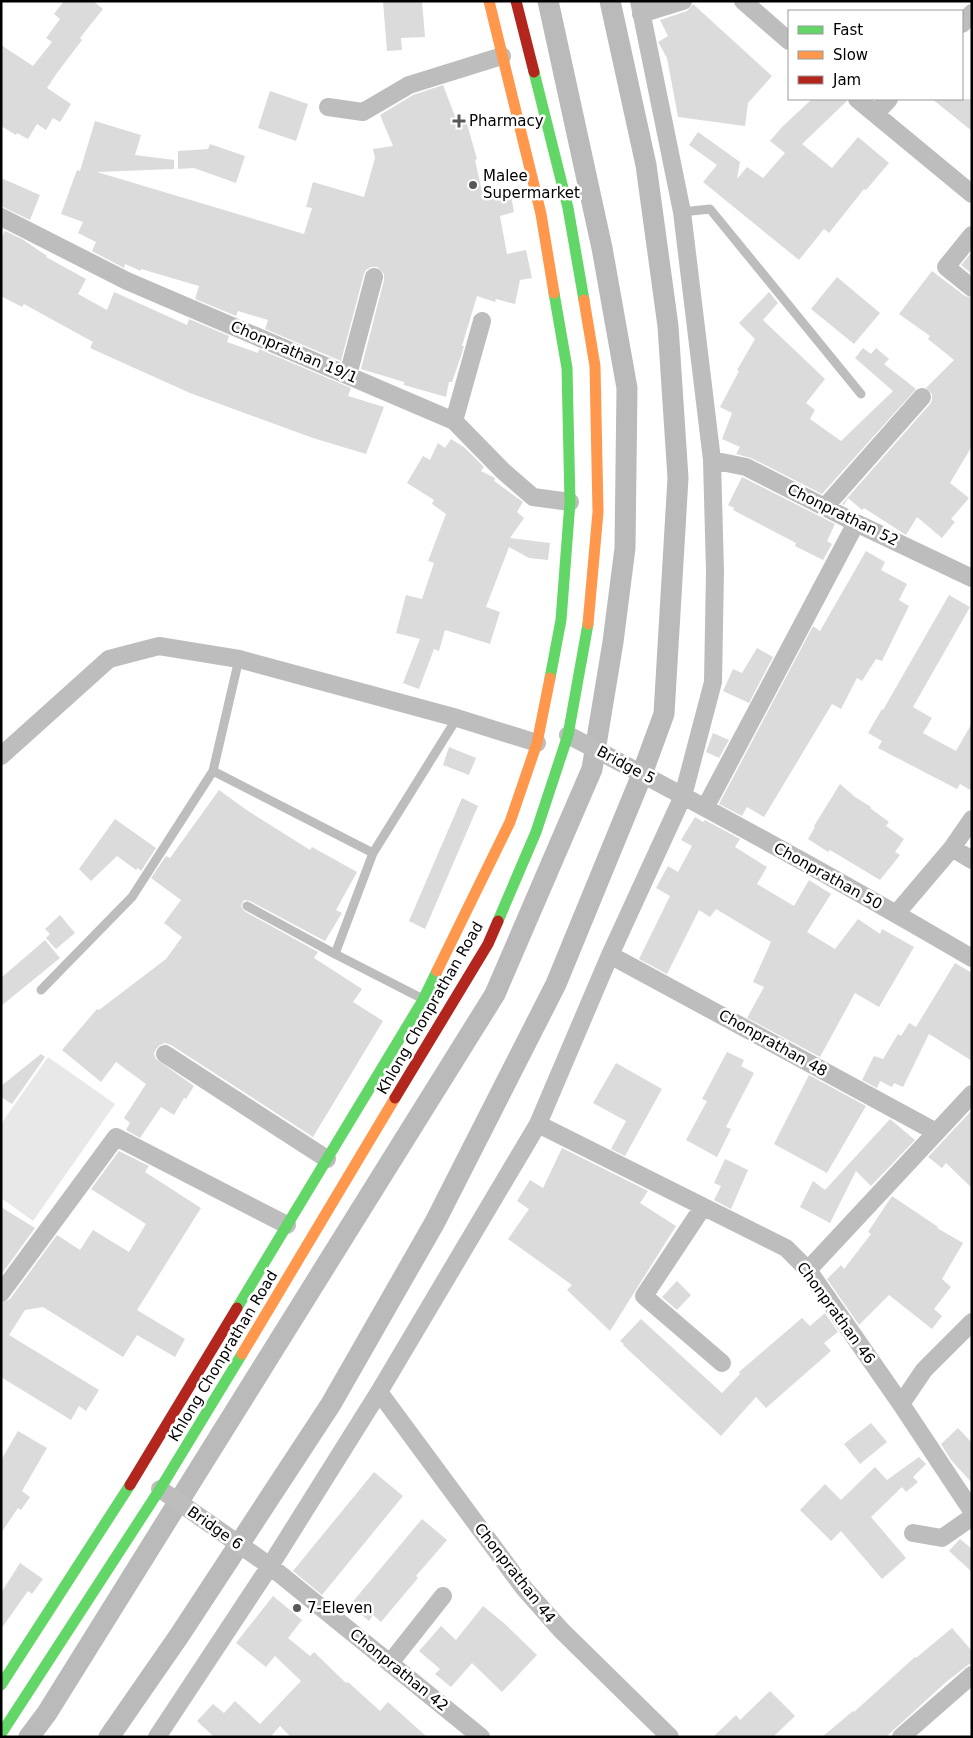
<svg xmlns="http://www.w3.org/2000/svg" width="973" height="1738" font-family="'DejaVu Sans',sans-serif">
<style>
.green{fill:#e8e8e8}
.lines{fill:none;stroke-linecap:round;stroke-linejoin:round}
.canal{stroke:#bababa;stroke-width:21}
.building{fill:#dbdbdb}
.lane{stroke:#bdbdbd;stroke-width:9}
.street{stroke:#bdbdbd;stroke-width:18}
.fast{stroke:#63d668;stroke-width:11}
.slow{stroke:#ff974d;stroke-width:11}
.jam{stroke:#b3261e;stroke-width:11}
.poi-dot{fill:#595959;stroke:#fff;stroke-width:2}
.labels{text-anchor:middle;stroke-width:5;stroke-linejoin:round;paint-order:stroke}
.poi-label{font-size:15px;fill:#000;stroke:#fff;text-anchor:start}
.street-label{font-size:15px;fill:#000;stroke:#fff}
</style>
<rect width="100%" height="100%" fill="#fff"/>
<path class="green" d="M48 1057 115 1104 33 1221 1 1198V1124Z"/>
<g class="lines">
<path class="canal" d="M29 1737 47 1713 495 994 592 769 613 642 625 548 627 388 602 248 548 1
M109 1737 179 1636 331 1404 435 1222 556 984 639 782 664 714 678 478 668 326 646 165 610 1"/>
</g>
<path class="building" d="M64 1H93L103 9 80 38 82 40 57 73 47 88 71 104 60 122 53 118 46 130 37 124 28 139 17 133 16 135 1 126V45L33 66 52 42 46 38 60 19 54 14Z
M383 1H422L425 37 401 38 402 50 387 51Z
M693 4 772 76 748 103 745 126 678 117 667 58 658 42 668 36 660 20 687 11Z
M443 85 456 119 465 117 477 159 475 160 483 196 510 190 514 212 500 216 507 254 526 250 532 278 520 280 515 304 496 299 495 302 477 296 462 346H464L462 353 452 382H449L446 397 404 385V382L361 369 384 280V274L377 267H371L366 270 364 274 341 361 265 329 268 320 238 311 236 316 195 299 199 286 141 269V271L125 264 124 268 92 251 96 242 78 233 83 222 61 214 77 170 80 171 95 121 141 135 135 155 174 160V169L97 172 304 234 312 208 306 207 313 182 364 197 375 158 373 149 393 146 380 115 413 95Z
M270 91 308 104 296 141 258 128Z
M812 99H847V101L802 144 832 168 858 137 889 163 866 190 864 189 829 233 824 229 799 260 703 182 717 165 689 145 698 132 740 162 737 179 747 167 763 178 785 153 770 141 782 127Z
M932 99H972V131Z
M210 144 245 156 236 183 194 168 178 169V151L208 149Z
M1 178 40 195 30 220 1 206Z
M5 231 22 239 47 256 46 257 86 279 78 294 107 310 114 292 187 325 189 319 229 336 227 342 258 353 259 349 351 388 348 396 384 407 366 454 313 438 190 393 90 348 93 342 24 304 22 307 1 296V239Z
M972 252V274L961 265Z
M932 271 965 296 972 298V446L950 483 969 498 951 519 955 522 942 538 917 517 906 535 864 508 862 510 848 498 844 505 842 504 930 404 932 400V394L926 388 954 360 928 339 930 336 899 314Z
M837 277 880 313 854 344 811 309Z
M769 292 778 303 763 320 825 379 806 403 815 410 810 419 841 441 893 391 855 358 863 348 871 354 876 348 889 359 884 364 916 389 822 494 751 458 736 454 740 447 722 439 732 413 720 407 739 371 737 370 755 339 739 323Z
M451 439 465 448 484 467 481 471 495 478 494 481 523 502 517 512 524 518 510 538 550 543 548 560 529 558 509 547 486 607 500 612 490 644 445 630 439 651 434 649 419 689 403 683 420 639 396 633 406 595 422 599 434 563 428 561 446 514 432 504 434 500 407 483 423 456 430 460 438 443 445 448Z
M742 477 835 524 827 541 832 544 823 560 795 546 796 543 733 510 734 508 728 505Z
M866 551 885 562 881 570 907 584 899 600 909 606 882 661 876 659 862 681 857 678 841 709 832 704 764 817 747 807 742 816 719 804 813 626 820 631Z
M949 595 970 607 913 707 932 718 923 733 956 751 972 723V791L960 784 957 789 878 748 882 741 868 733 882 709 883 710Z
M757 648 773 657 749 703 723 691 733 669 742 673Z
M713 733 729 740 719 758 706 752Z
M449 747 476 758 469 775 443 765Z
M840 784 855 797 871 807 870 808 889 822 886 826 904 839 895 852 900 855 880 880 830 850 828 852 808 839 815 827 814 826Z
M219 790 248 811 310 850 312 847 357 872 336 910 342 913 325 941 250 901 244 900 241 906 244 911 318 952 314 958 362 989 353 1002 383 1021 313 1137 171 1045 165 1043 160 1045 156 1049 154 1054 156 1059 194 1086 186 1099 184 1098 174 1115 161 1107 140 1138 126 1130 130 1123 124 1118 146 1084 116 1062 101 1082 62 1050 97 1009 99 1010 166 959 182 937 164 923 181 900 151 878 166 856 170 858Z
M462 798 478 806 425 929 409 921Z
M695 817 703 822 705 820 740 839 735 847 767 867 757 884 794 906 809 880 831 894 807 932 835 949 858 919 880 934 882 929 914 947 879 1007 855 993 820 1057 747 1018 764 987 753 982 771 942 716 909 710 917 699 910 667 974 639 959 670 896 656 888 668 866 678 872 692 846 681 840Z
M115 819 156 848 141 871 138 868 136 870 117 856 91 881 79 869Z
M60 915 75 933 56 949 46 938 50 934 45 929Z
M45 940 60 958 1 1006V978Z
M955 963 972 973V1061L929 1034 903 1087 894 1083 892 1087 880 1081 877 1088 862 1080 874 1056 883 1059 898 1034 901 1036 909 1023 916 1027Z
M727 1052 744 1060 741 1066 754 1073 726 1127 731 1129 717 1157 686 1140 707 1101 702 1099Z
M41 1054 45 1057 12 1104 1 1097V1086Z
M616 1063 662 1089 625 1156 611 1149 626 1121 593 1103Z
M809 1075 866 1106 827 1173 774 1144Z
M972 1110V1188L946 1163 942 1168 928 1157Z
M890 1119 915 1140 871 1186 856 1171 830 1223 800 1207 813 1181 825 1190Z
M562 1148 648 1191 640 1203 676 1226 610 1331 567 1290 572 1285 508 1239 529 1209 517 1201 530 1180 543 1188Z
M119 1151 149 1166 145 1172 201 1208 137 1310 185 1339 175 1357 137 1335 123 1357 43 1307 25 1310 9 1335 99 1390 86 1411 79 1406 71 1420 1 1377V1303L10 1299 57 1235 80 1250 93 1230 129 1252 146 1224 91 1189Z
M725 1159 748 1170 731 1209 714 1200 721 1186 714 1183Z
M892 1196 938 1227 937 1228 963 1243 942 1279 951 1287 934 1309 942 1316 932 1329 889 1295 859 1325 827 1279 841 1265 844 1269 871 1234 868 1232Z
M1 1207 35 1228 1 1275Z
M677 1281 691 1295 677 1310 662 1297Z
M825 1313 838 1332 824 1343 831 1351 766 1408 756 1397 721 1436 623 1345 624 1344 620 1341 641 1319 722 1393 740 1374 739 1372 802 1318 810 1326Z
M871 1423 887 1442 860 1464 844 1444Z
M958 1428 972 1443V1483L951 1460 941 1444Z
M18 1431 47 1448 22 1491 30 1497 21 1510 18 1508 1 1533V1460Z
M919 1457 926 1464 913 1477 918 1482 906 1492 902 1487 871 1517 906 1558 882 1579 841 1531 831 1541 800 1510 825 1484 841 1500 875 1467 887 1480Z
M374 1472 403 1496 322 1595 293 1571Z
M422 1519 447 1540 416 1576 418 1578 381 1622 373 1615 369 1621 350 1605Z
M960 1539 972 1549V1572L949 1551Z
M20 1563 43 1579 32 1594 28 1591 1 1629V1593Z
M273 1596 302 1620 288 1638 310 1656 314 1652 346 1683 348 1682 380 1711 388 1702 427 1737H291L280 1726 272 1735 274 1737H214L197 1721 213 1704 224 1713 235 1701 260 1724 301 1681 275 1656 266 1667 236 1643Z
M483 1606 505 1624 537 1655 502 1692 472 1663 451 1687 435 1674 440 1669 419 1651 441 1626 456 1640Z
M952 1628 972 1651V1662L946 1682 886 1737H822L853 1711 854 1712 915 1657 916 1658Z
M770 1691 795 1716 773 1737H713L736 1715 740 1720Z"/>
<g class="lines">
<path class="lane" d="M682 212 710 209 861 394
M213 771 373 853
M247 906 335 954 423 999
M335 954 373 853 457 718
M41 990 132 897 213 771 239 659"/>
<path class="street" d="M743 1 789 41
M641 14 683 1
M962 24 972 13
M857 99 972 194
M328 107 363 112 409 85 502 56
M875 114 889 99
M1 217 127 281 454 421 503 471 533 497 570 502
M972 235 946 267 972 288
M348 375 374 277
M454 421 482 321
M712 460 746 467 856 523 972 578
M825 507 922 397
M568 735C704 806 839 880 972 958
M1 756 109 659 159 646 239 659 457 718 537 743
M705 808 856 523
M952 848 972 860
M896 914 952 848 972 819
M610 955 936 1132
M165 1054 327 1159
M538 1124 786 1248 808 1270 901 1404 972 1511
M703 1207 644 1296 722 1363
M808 1270 972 1094
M1 1293 116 1137 287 1225
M379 1392 523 1587 561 1630 670 1737
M901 1404 924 1370 972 1322
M160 1489 270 1566 481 1737
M913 1533 942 1538 972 1517
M390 1663 443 1596
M157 1737 270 1566 379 1392 538 1124 610 955 683 796 713 682 715 571 712 460 682 212 639 1
M901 1737 972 1675"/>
<path class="fast" d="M534 72 568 208 584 300
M550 678 561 620 570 502 567 368 554 293
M498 921 536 832 568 735 588 624
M237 1308 423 1000 437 971
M1 1685 130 1485
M1 1734 160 1489 242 1354"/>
<path class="slow" d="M489 1 541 214 554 293
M584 300 595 366 598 512 588 624
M437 971 510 822 537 743 550 678
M242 1354 395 1098"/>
<path class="jam" d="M516 1 534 72
M395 1098 488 944 498 921
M130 1485 237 1308"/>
</g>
<g class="poi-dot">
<path d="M456.5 113.5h5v5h5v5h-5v5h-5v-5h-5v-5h5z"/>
<circle cx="473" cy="185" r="5"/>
<circle cx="297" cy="1608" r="5"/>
</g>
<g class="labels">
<g class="poi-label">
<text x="469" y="126">Pharmacy</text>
<text x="483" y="181">Malee<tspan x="483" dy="17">Supermarket</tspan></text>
<text x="307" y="1613">7-Eleven</text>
</g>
<g class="street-label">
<text transform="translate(294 352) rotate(23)" y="5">Chonprathan 19/1</text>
<text transform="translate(843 515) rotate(26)" y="5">Chonprathan 52</text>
<text transform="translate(626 765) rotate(28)" y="5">Bridge 5</text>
<text transform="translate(828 876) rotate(29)" y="5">Chonprathan 50</text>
<text transform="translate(430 1008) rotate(-60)" y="5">Khlong Chonprathan Road</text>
<text transform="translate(773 1043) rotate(29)" y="5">Chonprathan 48</text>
<text transform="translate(836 1313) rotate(54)" y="5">Chonprathan 46</text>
<text transform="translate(223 1356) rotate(-59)" y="5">Khlong Chonprathan Road</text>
<text transform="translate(215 1528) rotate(35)" y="5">Bridge 6</text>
<text transform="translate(515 1573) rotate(52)" y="5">Chonprathan 44</text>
<text transform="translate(399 1670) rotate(39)" y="5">Chonprathan 42</text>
</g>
</g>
<rect width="973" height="1738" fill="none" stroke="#000000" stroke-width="5"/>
<rect x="788" y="10" width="175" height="90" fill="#ffffff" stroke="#999999"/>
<rect x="798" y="26" width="25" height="8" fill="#63d668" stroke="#999999"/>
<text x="833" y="35" font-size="15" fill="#000000">Fast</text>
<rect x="798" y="51" width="25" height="8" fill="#ff974d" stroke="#999999"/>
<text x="833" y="60" font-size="15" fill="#000000">Slow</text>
<rect x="798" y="76" width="25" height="8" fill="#b3261e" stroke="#999999"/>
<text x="833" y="85" font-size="15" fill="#000000">Jam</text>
</svg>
